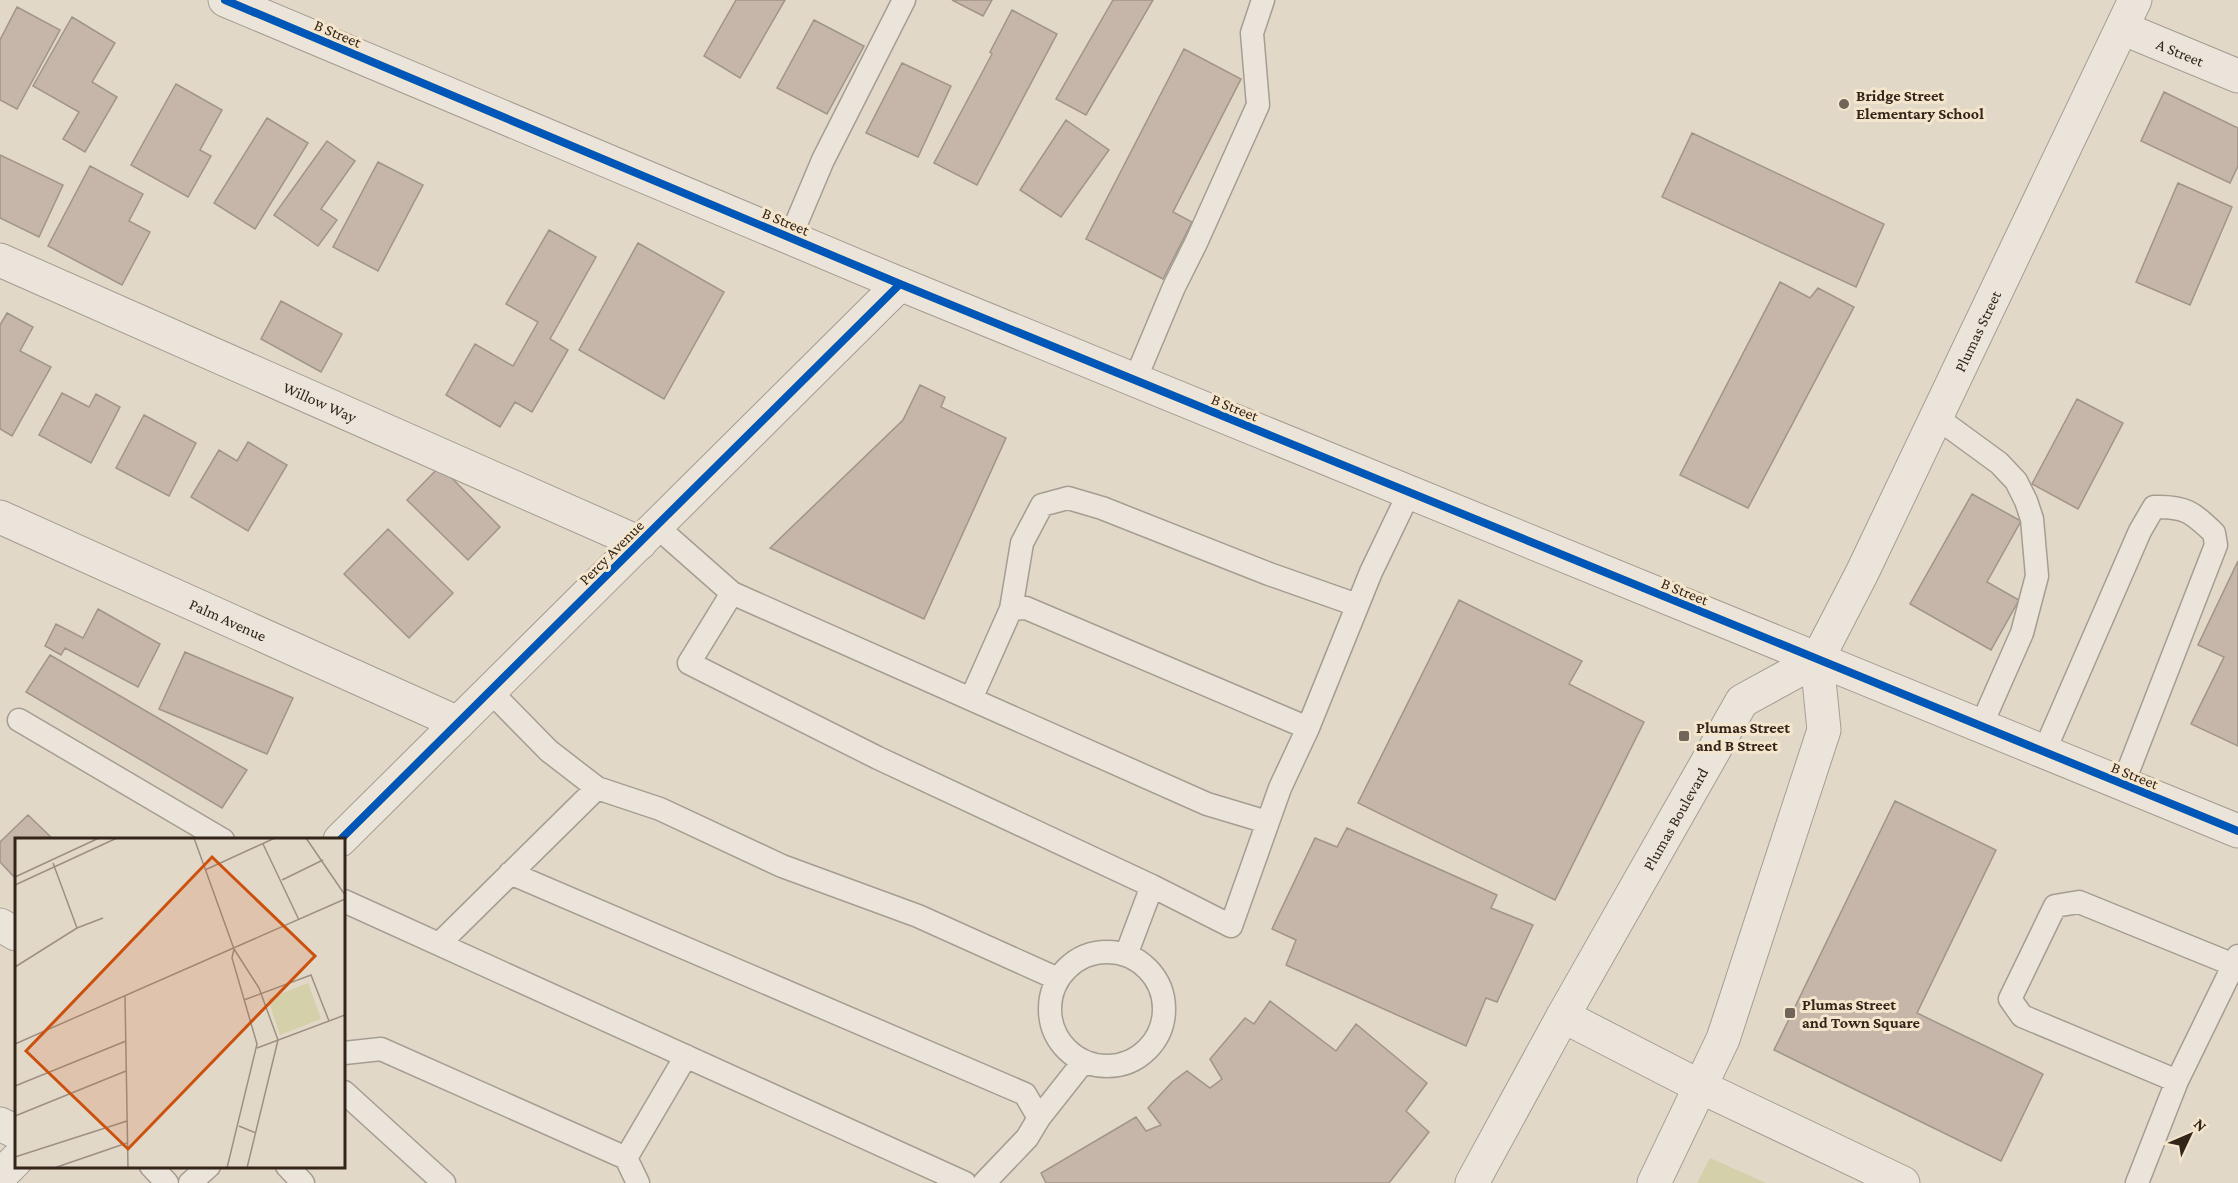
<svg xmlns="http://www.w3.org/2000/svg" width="2238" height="1183" font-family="'Crimson Pro',serif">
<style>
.green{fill:#d4d0aa}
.building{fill:#c5b6a9;stroke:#a19488;stroke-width:1.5}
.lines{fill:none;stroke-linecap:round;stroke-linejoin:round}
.service-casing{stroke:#a69d92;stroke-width:25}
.minor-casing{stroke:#a69d92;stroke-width:35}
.tertiary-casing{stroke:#a69d92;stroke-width:35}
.service{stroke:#eae4da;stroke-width:22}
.minor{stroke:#eae4da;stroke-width:33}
.tertiary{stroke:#eae4da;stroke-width:33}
.cycleway-casing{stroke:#f4e6cd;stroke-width:11}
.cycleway{stroke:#0057b8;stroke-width:8}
.poi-dot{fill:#716458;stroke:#f4e6cd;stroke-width:2}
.labels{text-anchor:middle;stroke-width:6;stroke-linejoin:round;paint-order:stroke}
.street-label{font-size:16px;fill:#34251b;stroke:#f4e6cd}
.poi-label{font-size:16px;font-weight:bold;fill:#34251b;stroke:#f4e6cd;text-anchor:start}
.inset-road{fill:none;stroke:#9c9083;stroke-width:1.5}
.view{fill:#cd510e;fill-opacity:0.15;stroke:#cd510e;stroke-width:3}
.inset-edge{fill:none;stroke:#34251b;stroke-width:3}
</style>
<rect width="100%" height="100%" fill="#e2d8c8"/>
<path class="green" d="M1710 1158 1766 1183H1697Z"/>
<path class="building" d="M736 0H785L740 78 704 56Z
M952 0H992L983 16Z
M1113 0H1153L1086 115 1056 99Z
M17 7 60 30 17 109 0 100V40Z
M1012 10 1057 34 977 185 934 163 992 54 990 52Z
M72 17 115 43 92 82 117 97 85 152 63 139 79 112 33 86Z
M814 20 864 46 827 114 777 88Z
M1184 49 1241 79 1173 212 1192 222 1163 279 1086 239Z
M902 63 951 86 918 157 866 133Z
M176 84 222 110 200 150 211 156 188 197 131 165Z
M2164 92 2238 128V166L2230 183 2141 141Z
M267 118 308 143 255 229 214 203Z
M1066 120 1109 150 1061 217 1020 190Z
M1692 133 1884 224 1856 287 1662 197Z
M327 141 355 161 321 209 337 220 318 246 274 215Z
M0 155 63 185 39 237 0 218Z
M378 162 423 185 378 271 333 247Z
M90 166 143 194 129 221 150 232 122 285 48 246Z
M2178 183 2232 207 2190 305 2136 282Z
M549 230 596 257 550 339 568 350 532 412 515 402 500 427 446 395 475 344 513 366 538 322 506 304Z
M638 243 724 292 664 399 579 350Z
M1780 282 1810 298 1818 288 1854 307 1748 508 1680 475Z
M281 301 342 334 321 372 261 339Z
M7 313 33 327 20 351 51 367 12 436 0 429V325Z
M920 385 945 397 941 407 1006 438 924 619 770 548 903 420Z
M62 393 89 407 96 394 120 407 91 463 39 435Z
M2077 399 2123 423 2078 509 2032 484Z
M144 415 196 443 169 496 116 468Z
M248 442 287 465 248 531 191 497 219 450 237 461Z
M440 466 500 527 468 560 407 500Z
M1972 494 2021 521 1987 582 2019 600 1991 650 1910 604Z
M388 529 453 593 409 638 344 574Z
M2238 561V746L2191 724 2224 657 2198 645Z
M1459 600 1582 661 1569 684 1644 722 1555 900 1358 803Z
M98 609 160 644 138 687 65 648 61 655 45 646 56 624 83 638Z
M185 652 293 698 267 754 159 709Z
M50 655 247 770 222 808 26 692Z
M1895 801 1996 850 1917 1013 2043 1074 2001 1161 1774 1050Z
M28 815 54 840H16V879L0 862V842Z
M1347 828 1497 895 1491 908 1533 925 1497 1002 1486 998 1466 1046 1286 965 1296 940 1272 929 1315 838 1337 847Z
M1270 1001 1336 1051 1356 1024 1427 1083 1406 1111 1429 1132 1389 1183H1046L1041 1173 1136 1117 1146 1131 1161 1125 1148 1108 1172 1082 1187 1071 1210 1088 1222 1079 1210 1059 1245 1018 1254 1024Z"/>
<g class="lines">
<defs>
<path id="service" d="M790 238 823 160 904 0
M1135 380 1174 287 1196 243 1258 105 1252 33 1263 0
M1936 417 1999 463 2016 481 2026 501 2032 519 2037 576 2022 633 1981 726
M656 526 732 593 689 663 878 758 1152 886
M732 593 1207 804 1267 822
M1011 609 1022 543 1042 505 1068 498 1102 508 1269 574 1357 605
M490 691 549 751 597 788 660 809 782 866 918 916 1058 979
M971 699 1011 609 1026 608 1308 728
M19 720 223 840
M2044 752 2140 531 2154 507C2185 506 2192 512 2214 533L2216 545 2123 784
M510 873 1025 1094 1039 1118 1027 1138 984 1183
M344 901 965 1183
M439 944 597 788
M1050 1009a57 57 0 1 1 114 0a57 57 0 1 1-114 0Z
M1126 955 1152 886 1231 926 1280 788 1308 728 1371 572 1409 493
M344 1053 381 1049 626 1158
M2177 1081 2022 1016 2010 999 2055 906 2079 902 2234 965
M344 1092 444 1183
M1039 1118 1084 1061
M151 1166 167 1183
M287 1166 303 1183
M190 1183 209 1166
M638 1183 626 1158 686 1056
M2137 1183 2177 1081 2238 956"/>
<g id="minor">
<path id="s1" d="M2122 28 2238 76"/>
<path id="s2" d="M0 260 640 543"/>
<path id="s3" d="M0 517 458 723"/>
<path d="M340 840 900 284"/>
<path d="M0 925 16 934"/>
<path d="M1563 1016 1701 1087 1903 1183"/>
<path d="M0 1124 16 1132"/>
<path d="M0 1176 16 1160"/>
</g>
<g id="tertiary">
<path d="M225 0 900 284 2238 831"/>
<path id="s4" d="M1817 660 1862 573 2135 0"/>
<path id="s5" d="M1472 1183 1563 1016 1742 701 1817 660"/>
<path d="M1654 1183 1723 1039 1824 730 1817 660"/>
</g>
</defs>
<use href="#service" class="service-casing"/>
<use href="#minor" class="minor-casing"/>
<use href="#tertiary" class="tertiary-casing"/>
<use href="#service" class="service"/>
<use href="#minor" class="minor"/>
<use href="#tertiary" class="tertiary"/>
<defs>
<path id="cycleway" d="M225 0 900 284 2238 831
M340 840 900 284"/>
</defs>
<use href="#cycleway" class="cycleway-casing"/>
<use href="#cycleway" class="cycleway"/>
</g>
<g class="poi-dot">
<circle cx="1844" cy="104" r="6"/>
<rect x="1678" y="730" width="12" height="12" rx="3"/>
<rect x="1784" y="1007" width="12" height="12" rx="3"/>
</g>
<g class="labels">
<g class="street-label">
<text transform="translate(338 33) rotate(23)" y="6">B Street</text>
<text dy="6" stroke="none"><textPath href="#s1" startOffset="63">A Street</textPath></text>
<text transform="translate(786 221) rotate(23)" y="6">B Street</text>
<text dy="6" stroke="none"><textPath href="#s4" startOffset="366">Plumas Street</textPath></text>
<text dy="6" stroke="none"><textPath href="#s2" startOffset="350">Willow Way</textPath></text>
<text transform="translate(1235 407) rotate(22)" y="6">B Street</text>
<text transform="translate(611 552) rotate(-45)" y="6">Percy Avenue</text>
<text transform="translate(1685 591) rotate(22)" y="6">B Street</text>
<text dy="6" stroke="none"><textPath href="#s3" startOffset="250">Palm Avenue</textPath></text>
<text transform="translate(2135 775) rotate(22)" y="6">B Street</text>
<text dy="6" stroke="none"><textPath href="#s5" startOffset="417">Plumas Boulevard</textPath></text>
</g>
<g class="poi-label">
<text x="1856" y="101">Bridge Street<tspan x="1856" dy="18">Elementary School</tspan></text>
<text x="1696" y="733">Plumas Street<tspan x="1696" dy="18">and B Street</tspan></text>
<text x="1802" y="1010">Plumas Street<tspan x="1802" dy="18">and Town Square</tspan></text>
</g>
</g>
<g transform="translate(15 838)">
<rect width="330" height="330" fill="#e2d8c8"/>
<path d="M293 145 306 181 265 197 253 161Z" fill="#d4d0aa"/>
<path class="inset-road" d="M179 0 219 111M291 0 330 57M248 6 284 82M38 25 62 90M190 32 260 0M0 39 84 0M267 42 308 22M0 47 102 0M219 111 244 150 263 202 232 330M0 129 62 90 88 80M110 158 113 330M229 162 296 137 314 183M0 206 330 61M242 210 330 177M0 248 111 203M0 278 111 233M224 288 241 295M0 319 112 283M39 330 112 305M212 330 242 206 217 120 219 111"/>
<path class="view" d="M197 19 300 118 113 311 11 213Z"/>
<rect width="330" height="330" class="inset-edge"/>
</g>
<g transform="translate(2190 1135) rotate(46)" stroke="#f4e6cd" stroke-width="4.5" paint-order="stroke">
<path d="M0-4.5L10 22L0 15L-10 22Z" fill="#34251b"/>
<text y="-9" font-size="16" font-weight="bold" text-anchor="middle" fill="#34251b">N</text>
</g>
</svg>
